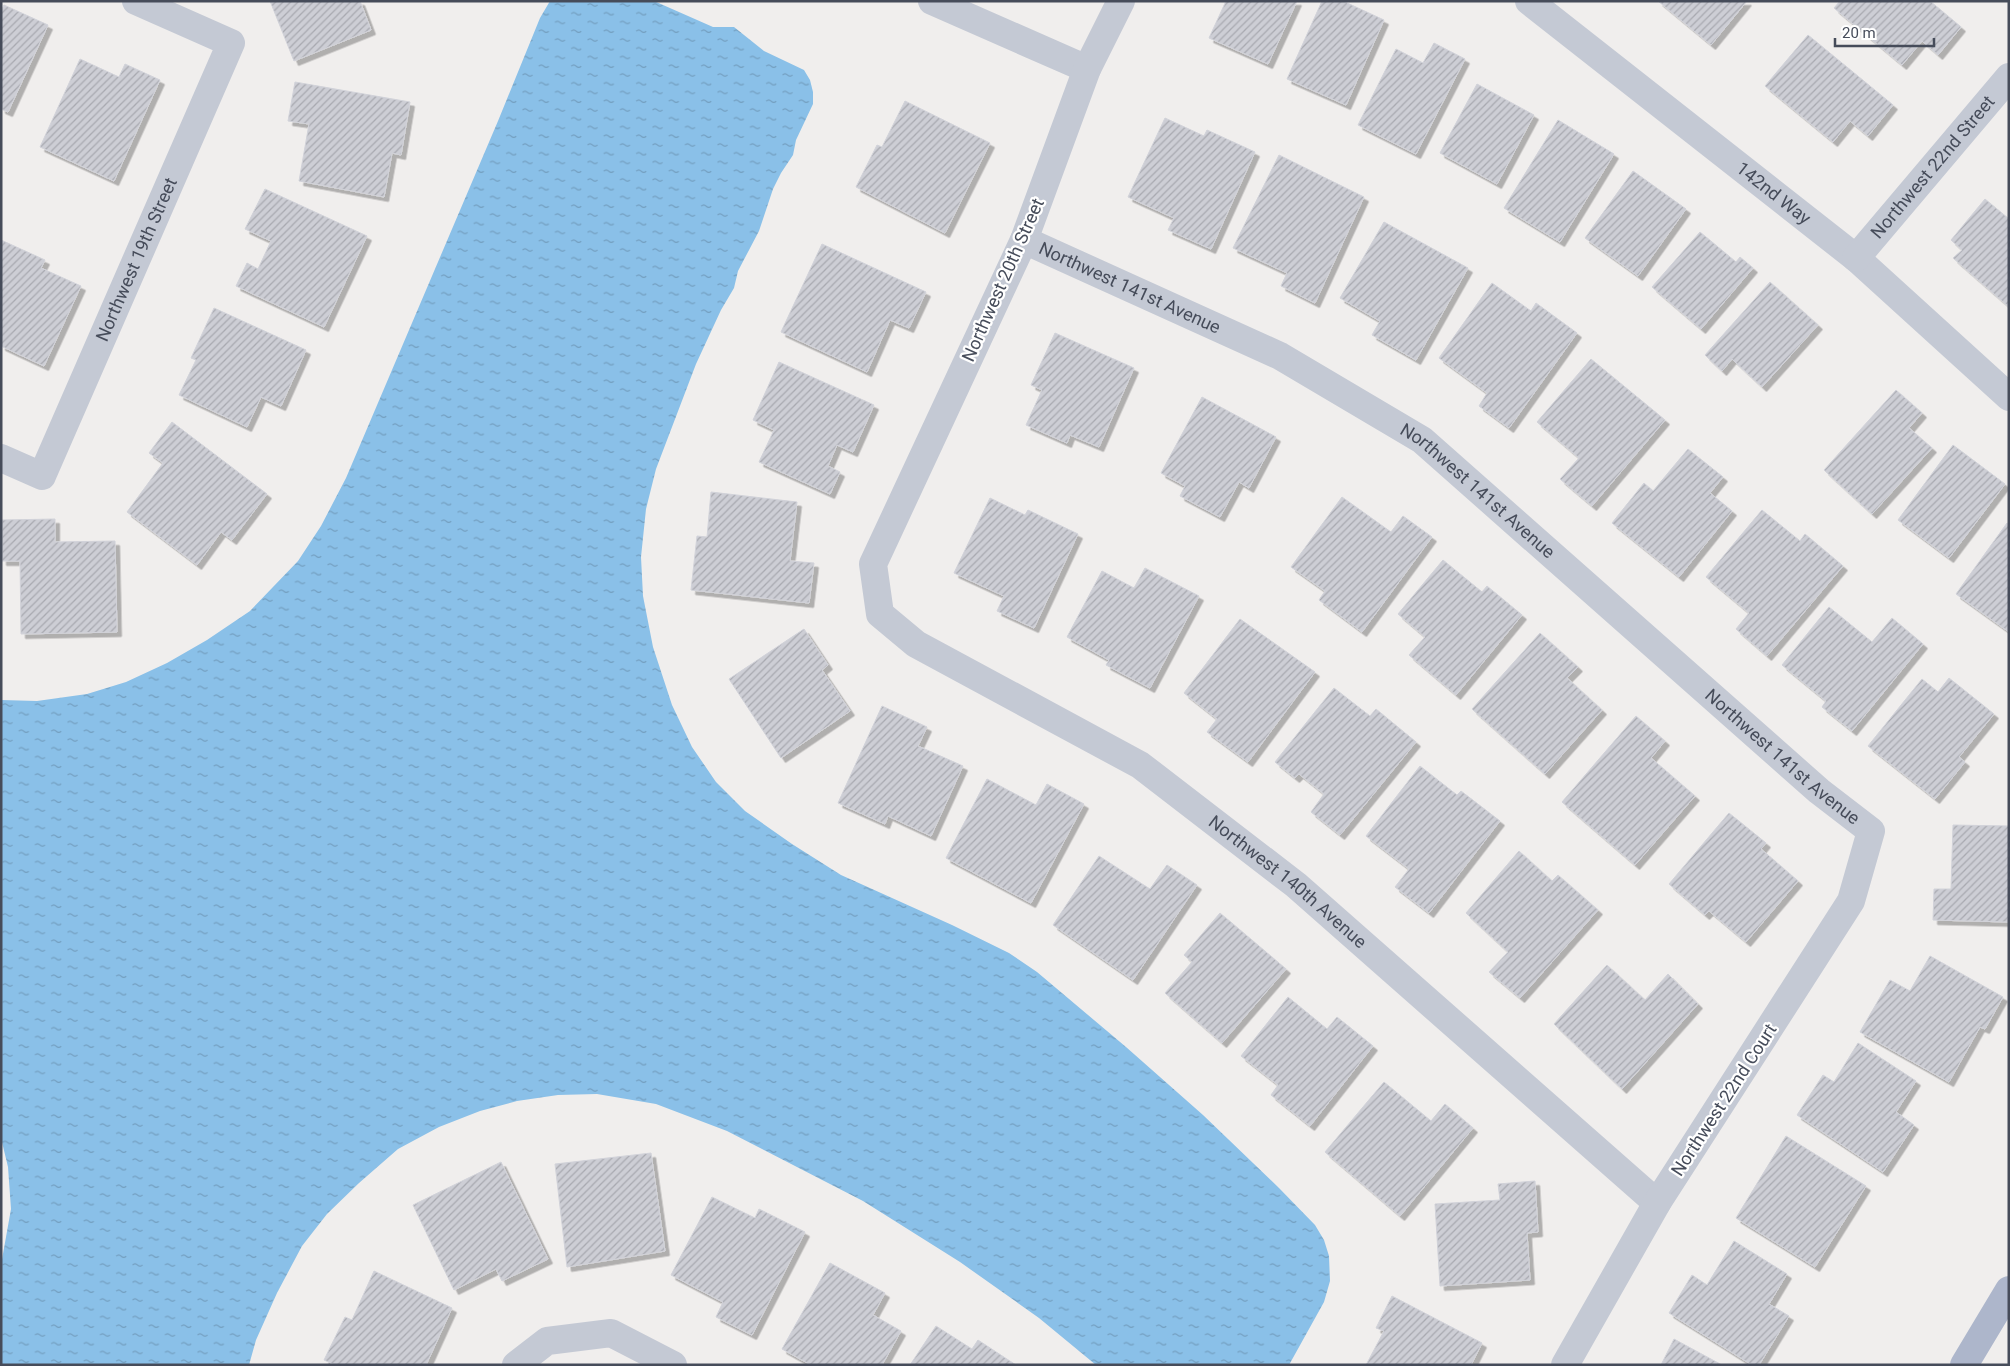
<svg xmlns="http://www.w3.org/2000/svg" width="2010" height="1366" font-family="Roboto,sans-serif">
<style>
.water{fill:url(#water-ripples)}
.building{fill:url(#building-hatch);stroke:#d1d2d9;filter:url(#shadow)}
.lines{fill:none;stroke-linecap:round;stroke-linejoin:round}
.street{stroke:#c4c9d4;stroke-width:28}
.primary{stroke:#adb6cb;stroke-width:28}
.labels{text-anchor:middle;stroke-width:4.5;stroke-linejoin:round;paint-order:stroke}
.street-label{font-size:18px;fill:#464c5a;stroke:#fff}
</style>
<defs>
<pattern id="water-ripples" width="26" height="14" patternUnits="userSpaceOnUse" patternTransform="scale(1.25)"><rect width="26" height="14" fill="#8ac0e8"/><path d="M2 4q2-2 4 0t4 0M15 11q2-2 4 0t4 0" fill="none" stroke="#739ebf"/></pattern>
<pattern id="building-hatch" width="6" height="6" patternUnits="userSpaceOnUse" patternTransform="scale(1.25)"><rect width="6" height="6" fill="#cdced5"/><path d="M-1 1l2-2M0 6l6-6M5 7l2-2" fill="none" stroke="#a8a9b0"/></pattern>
<filter id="shadow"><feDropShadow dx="4.5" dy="4.5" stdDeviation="0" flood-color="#0004"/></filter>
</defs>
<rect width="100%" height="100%" fill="#f0eeed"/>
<path class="water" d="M550 1H654L713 27H734L764 51 804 70 810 80 813 92V104L796 140 793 155 781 173 773 189 759 231 738 271 734 288 721 310 696 364 656 469 646 509 641 557 643 596 653 647 672 705 692 747 716 782 745 811 792 844 841 875 952 925 1009 953 1037 972 1126 1047 1203 1115 1279 1188 1315 1225 1324 1240 1329 1256 1330 1281 1324 1302 1289 1365H1096L1039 1318 960 1262 863 1201 727 1131 656 1104 597 1094 558 1095 517 1101 480 1111 439 1127 398 1149 359 1183 327 1214 302 1246 277 1293 256 1340 249 1365H1V1265L11 1209 8 1167 1 1138V700L37 701 87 694 126 682 167 663 207 640 250 611 298 561 321 526 346 478 498 121 540 18Z"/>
<path class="building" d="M270 1H360L371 30 294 61Z
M1226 1H1297L1268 64 1209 38Z
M1322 1H1343L1384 20 1346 105 1287 79Z
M1658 1H1747L1711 45Z
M1840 1H1930L1961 27 1938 55 1922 41 1902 65 1834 8Z
M4 5 48 25 8 112 1 109V11Z
M1808 35 1893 105 1868 136 1850 121 1833 142 1765 86Z
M1434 43 1465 59 1416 154 1358 125 1396 49 1423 63Z
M80 59 119 77 125 64 160 80 114 181 40 147Z
M295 82 410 102 401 155 392 153 384 197 299 181 309 124 288 121Z
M1477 84 1534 115 1497 184 1440 153Z
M905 101 990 143 945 233 856 187 877 145 882 147Z
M1165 118 1204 136 1207 130 1255 152 1211 249 1168 230 1174 218 1128 197Z
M1558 120 1614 154 1560 242 1504 208Z
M1279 155 1364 197 1315 303 1281 286 1287 273 1233 248Z
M1633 171 1686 209 1638 276 1585 238Z
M265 189 367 236 324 327 236 286 247 263 258 269 271 241 245 229Z
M1985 199 2009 219V307L1953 258 1962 250 1951 240Z
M1384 222 1468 268 1416 360 1372 335 1380 321 1340 298Z
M1700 232 1736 262 1740 257 1753 268 1701 329 1652 287Z
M1 240 45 260 41 268 81 286 44 366 1 346Z
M822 244 926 292 909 328 890 320 867 372 781 332Z
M1770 282 1818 325 1762 387 1732 359 1722 371 1705 355Z
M1492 283 1531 311 1536 303 1577 333 1509 428 1479 406 1487 393 1439 358Z
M214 308 306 350 281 406 261 397 247 427 179 395 196 360 191 358Z
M1055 333 1134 368 1099 447 1070 435 1067 443 1026 425 1042 390 1031 385Z
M1591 359 1665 420 1592 506 1560 479 1579 458 1537 422Z
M779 362 874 405 853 452 837 445 828 466 840 472 830 494 759 462 774 430 753 420Z
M1896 390 1922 413 1909 428 1932 448 1872 514 1824 470Z
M1202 397 1276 437 1249 488 1239 482 1220 517 1180 496 1185 486 1161 473Z
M172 422 267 494 232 540 221 532 197 565 127 512 163 463 149 453Z
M1953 445 2005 484 1949 558 1898 520Z
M1688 449 1723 477 1710 493 1732 511 1679 577 1612 523 1644 483 1653 491Z
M711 492 797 502 790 561 814 563 809 603 691 590 697 536 707 537Z
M1342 497 1391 532 1403 516 1432 537 1362 632 1319 600 1325 591 1291 567Z
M990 498 1025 515 1028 510 1078 534 1034 628 997 611 1004 596 954 573Z
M1762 510 1800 541 1805 534 1843 566 1767 656 1736 629 1749 613 1706 577Z
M55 519V542L115 541 117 632 21 634 20 561H2V520Z
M2007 523 2009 524V632L1956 594Z
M1443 560 1482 592 1487 586 1522 615 1456 695 1409 655 1425 637 1398 614Z
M1145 568 1199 596 1150 688 1106 665 1109 660 1067 637 1102 571 1134 588Z
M1829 607 1872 642 1892 618 1923 644 1852 731 1822 707 1826 701 1782 665Z
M1240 619 1315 672 1248 762 1207 732 1217 719 1184 693Z
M804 629 828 665 822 670 850 711 781 758 729 679Z
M1540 633 1578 667 1567 678 1602 710 1545 774 1472 709Z
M1949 678 1994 714 1959 757 1965 762 1935 799 1868 746 1922 679 1938 692Z
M1334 688 1370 716 1376 709 1416 742 1340 835 1311 812 1324 794 1299 774 1295 778 1275 762Z
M882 706 927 727 918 746 963 766 931 836 888 816 885 824 838 803Z
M1636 716 1665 741 1651 758 1695 796 1635 865 1562 802Z
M1420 766 1457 795 1461 791 1500 821 1429 913 1395 887 1409 869 1366 836Z
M987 779 1036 805 1047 784 1084 804 1031 903 946 858Z
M1729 813 1766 843 1761 849 1798 881 1746 942 1709 911 1705 915 1669 884Z
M1953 825 2009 826V922L1933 920 1934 889H1951Z
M1519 851 1552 881 1558 875 1598 910 1520 998 1489 972 1508 952 1466 913Z
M1099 856 1150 889 1167 865 1197 885 1133 980 1053 925Z
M1220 913 1286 969 1222 1043 1165 993 1192 962 1184 955Z
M1930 956 2003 997 1985 1029 1980 1027 1949 1082 1860 1032 1890 980 1910 991Z
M1607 965 1645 1000 1668 974 1698 1004 1622 1089 1554 1024Z
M1288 997 1327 1029 1337 1017 1373 1046 1310 1126 1271 1095 1278 1085 1241 1056Z
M1858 1043 1916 1081 1896 1112 1914 1125 1883 1172 1797 1115 1823 1075 1834 1082Z
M1384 1082 1431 1121 1445 1104 1473 1128 1400 1216 1325 1152Z
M1786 1136 1866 1186 1815 1267 1736 1218Z
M651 1153 665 1251 567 1267 555 1164Z
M501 1162 548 1259 502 1281 496 1269 454 1290 413 1205Z
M1535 1181 1538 1232 1527 1233 1530 1280 1440 1286 1435 1204 1500 1200 1498 1184Z
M712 1197 755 1218 759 1209 805 1232 752 1335 716 1317 723 1302 671 1275Z
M1734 1241 1787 1274 1769 1304 1789 1316 1759 1365H1752L1669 1313 1692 1275 1707 1285Z
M830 1263 885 1293 873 1315 901 1331 882 1365H811L782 1349Z
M374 1271 452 1308 426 1365H335L324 1360 345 1317 352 1320Z
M1392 1296 1482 1343 1471 1365H1366L1384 1331 1376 1328Z
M936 1326 972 1349 978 1340 1016 1365H910Z
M1674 1339 1722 1365H1661Z"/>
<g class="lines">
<g class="street">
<path d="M932 1 1087 69"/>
<path id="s1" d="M1121 1 1087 69 1024 240 873 564 880 614 916 644 1140 765 1296 885 1657 1203"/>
<path id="s2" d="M1529 1 1856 258 2009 397"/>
<path id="s3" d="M1024 240 1280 356 1422 440 1819 791 1871 831 1851 901 1657 1203 1565 1365"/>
<path id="s4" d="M1856 258 2009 77"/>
<path id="s5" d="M1 458 42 476 231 43 136 1"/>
<path d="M516 1365 547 1341 611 1333 673 1365"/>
</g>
<path class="primary" d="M1964 1365 2009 1290"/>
</g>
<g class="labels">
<g class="street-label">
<text dy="6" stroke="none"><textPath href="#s4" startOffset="119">Northwest 22nd Street</textPath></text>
<text dy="6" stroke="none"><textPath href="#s2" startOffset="311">142nd Way</textPath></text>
<text dy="6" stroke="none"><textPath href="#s5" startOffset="281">Northwest 19th Street</textPath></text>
<text transform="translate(1003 280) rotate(-66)" y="6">Northwest 20th Street</text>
<text dy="6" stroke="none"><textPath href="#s3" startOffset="116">Northwest 141st Avenue</textPath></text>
<text dy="6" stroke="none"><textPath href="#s3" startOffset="521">Northwest 141st Avenue</textPath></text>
<text dy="6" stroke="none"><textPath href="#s3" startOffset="926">Northwest 141st Avenue</textPath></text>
<text dy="6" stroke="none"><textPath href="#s1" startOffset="1156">Northwest 140th Avenue</textPath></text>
<text transform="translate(1724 1100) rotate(-57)" y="6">Northwest 22nd Court</text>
</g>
</g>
<rect width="2010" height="1366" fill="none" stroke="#464c5a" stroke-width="5"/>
<path d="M1835 38v8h99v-8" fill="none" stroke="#464c5a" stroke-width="2.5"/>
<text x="1842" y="38" font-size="15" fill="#464c5a" stroke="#ffffff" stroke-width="4" paint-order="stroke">20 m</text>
</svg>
